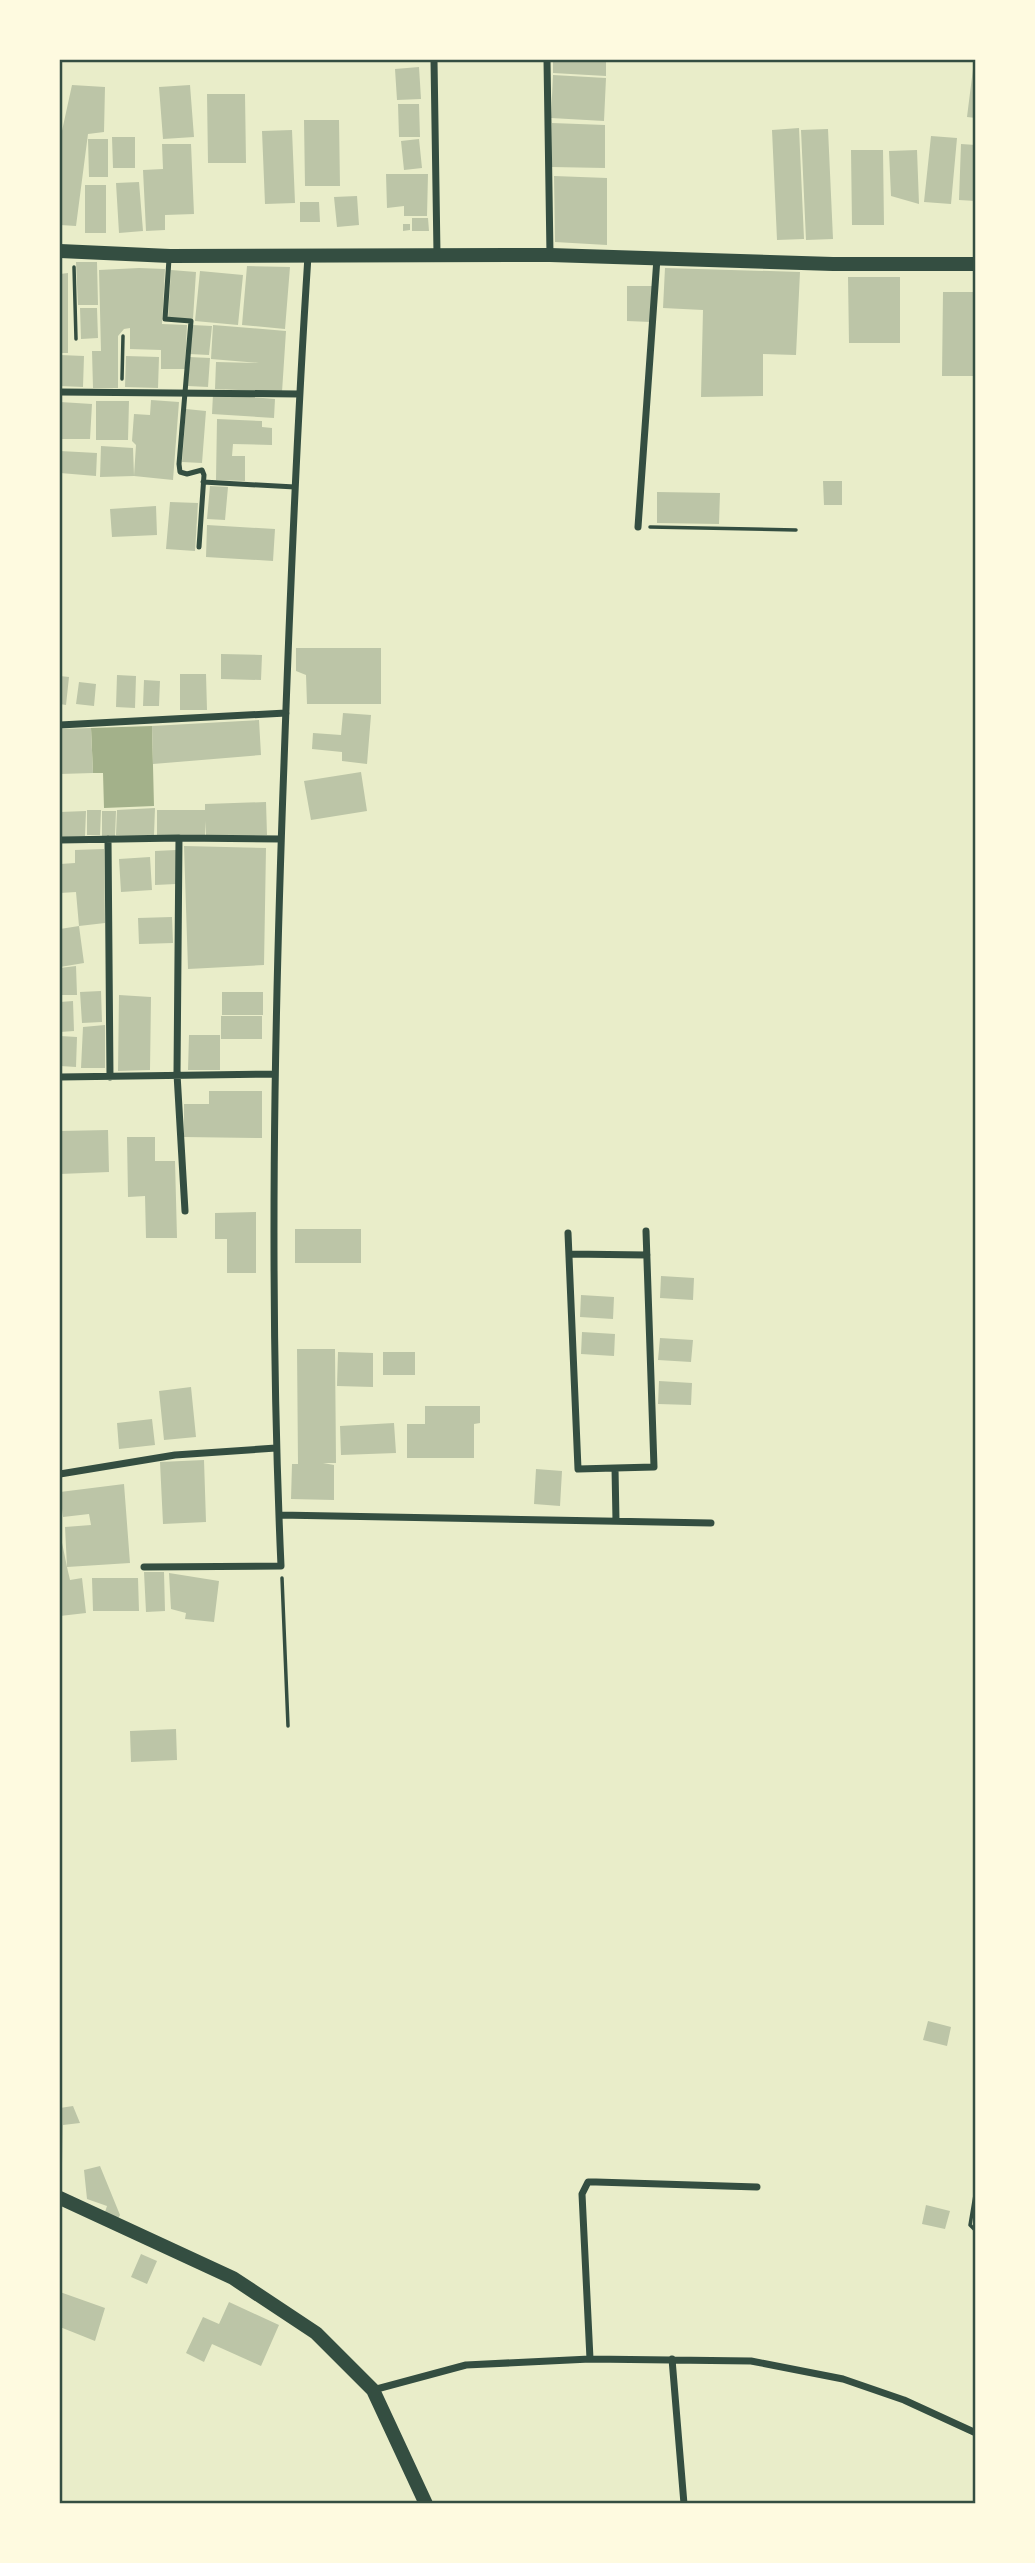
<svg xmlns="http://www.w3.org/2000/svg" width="1035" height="2563" font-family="'Asap Condensed',sans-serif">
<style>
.water{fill:#a3b18a}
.building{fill:#bcc5a7}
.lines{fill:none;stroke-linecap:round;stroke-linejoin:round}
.path{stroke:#344e41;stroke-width:3.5}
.service{stroke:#344e41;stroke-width:5}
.minor{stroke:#344e41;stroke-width:7}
.secondary{stroke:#344e41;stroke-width:14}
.neatline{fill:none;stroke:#344e41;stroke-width:2.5}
</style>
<rect width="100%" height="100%" fill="#e9edc9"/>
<path class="water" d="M152 726 154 806 104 808 103 773H93L91 728Z"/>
<path class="building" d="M553 60H606V76L553 73Z
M974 61H976V118L967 117Z
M419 67 421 99 397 100 395 69Z
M553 75 606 78 604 121 551 118Z
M72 85 105 87 104 132 88 134 76 226 60 225V140Z
M190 85 194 137 163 139 159 87Z
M207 94H245L246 163H208Z
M398 104H419L420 137H399Z
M304 120H339L340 186H305Z
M552 123 605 125V168L552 167Z
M799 128 804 239 777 240 772 130Z
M828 129 833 239 806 240 801 130Z
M292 130 295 203 265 204 262 131Z
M931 136 957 138 951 204 924 202Z
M112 137H135V168H113Z
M88 139H108V177H89Z
M419 139 422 168 404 170 401 141Z
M162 144H191L194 214 165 215V230L146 231 143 170 163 169Z
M961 144 976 145V201L959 200Z
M851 150H883L884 225H852Z
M917 150 919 204 891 196 889 151Z
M386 174H428L427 216H404V206L387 208Z
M554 176 607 178V245L555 242Z
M139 182 143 231 119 233 116 183Z
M85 185H106V233H85Z
M357 196 359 225 337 227 334 197Z
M300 202H319L320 222H300Z
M412 218H428L429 231H412Z
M403 224H410V230L403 231Z
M76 262H97L98 305H78Z
M247 266 290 267 285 329 242 325Z
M139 268 165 269 162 324 187 325 185 369H161V350L130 349V328L124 329 118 336V388H93L92 351H101L99 270Z
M665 268 800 272 796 355 763 354V396L701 397 703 310 663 308Z
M171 270 196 272 193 319 168 318Z
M200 271 243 275 238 325 195 321Z
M68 273V353H60V274Z
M848 277H900V343H849Z
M627 286H652L651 322 627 321Z
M943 292H976L975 376H942Z
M80 308H97L98 338 81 339Z
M192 325 212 326 209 355 189 354Z
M213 325 286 331 282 392 215 389 216 362 259 363 211 359Z
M60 355 84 356 83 387 60 386Z
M126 356 159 357 158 388 125 387Z
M189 357 210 358 208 387 188 386Z
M213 394 275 399 274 418 212 414Z
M151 400 179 402 173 480 134 476 100 477 101 446 133 448 134 476 136 445 132 441 134 414 150 415Z
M96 401H129L128 440H96Z
M60 402 92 404 90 439H60Z
M186 409 206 411 202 463 182 462Z
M217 419 262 421V427L272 428V445L233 444 232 456H245V481L216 480Z
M60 451 97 453 96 476 60 473Z
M823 481H842V505H824Z
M210 486 228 487 225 520 207 519Z
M657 492 720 493 719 524 657 523Z
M170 502 198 503 195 551 166 549Z
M156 506 157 535 112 537 110 509Z
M207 525 275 529 273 561 206 557Z
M296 648H381V704H307L306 675 296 671Z
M221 654 262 655 261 680 221 679Z
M180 674H206L207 710H180Z
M117 675 136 676 135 708 116 707Z
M60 676 69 677 66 705 60 704Z
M144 680 160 681 159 706H143Z
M79 682 96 684 94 706 76 704Z
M343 713 371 715 367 764 342 761V752L312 749 313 733 341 735Z
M259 720 261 755 153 764 152 726Z
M91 728 93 773 60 774V729Z
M361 772 367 811 311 820 304 781Z
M266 802 267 835 206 836 205 821V836L157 837V810H205V804Z
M155 808 154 835H116L117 810Z
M87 810H101L100 835H87Z
M86 811 85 836 60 837V812Z
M102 811H116L115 836H102Z
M184 846 266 848 264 965 188 969Z
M104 849 105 923 79 926 76 892 60 893V864L75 863V850Z
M176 850V884L155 885V851Z
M150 857 152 890 121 892 119 859Z
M172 917 173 943 139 944 138 918Z
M79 926 84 963 60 967V929Z
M76 966 77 995H60V968Z
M101 991 102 1022 82 1023 80 992Z
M222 992H263V1015H222Z
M119 995 151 997 150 1070 118 1071Z
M73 1001 74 1031 60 1032V1002Z
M221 1016H262V1039H221Z
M105 1025V1068H81L83 1027Z
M189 1035H220V1070H188Z
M60 1036 77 1037 76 1067 60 1066Z
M209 1091H262V1138L184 1137V1104H209Z
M108 1130 109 1172 60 1174V1131Z
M127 1137H155V1161H175L177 1238H146L145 1196 128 1197Z
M256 1212V1273H227V1239H215V1213Z
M295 1229H361V1263H295Z
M661 1276 694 1278 693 1300 660 1298Z
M581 1295 614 1297 613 1319 580 1317Z
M582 1332 615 1334 614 1356 581 1354Z
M660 1338 693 1340 691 1362 658 1360Z
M297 1349H335L336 1463H323L334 1465V1500L291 1499 292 1464H298Z
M338 1352 373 1353V1387L337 1386Z
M383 1352H415V1375H383Z
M659 1381 692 1383 691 1405 658 1404Z
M191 1387 196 1437 164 1440 159 1391Z
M425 1406H480V1423L474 1424V1458H407V1424H425Z
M152 1419 155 1445 119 1449 117 1423Z
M394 1423 396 1453 341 1455 340 1426Z
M204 1460 206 1522 163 1524 160 1462Z
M536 1469 562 1471 560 1506 534 1504Z
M124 1484 130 1563 67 1567 70 1580 82 1578 86 1613 60 1616V1533L67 1567 65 1527 91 1525 89 1514 63 1517 60 1492Z
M144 1572H164L165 1611 146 1612Z
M169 1573 219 1581 214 1622 185 1619 186 1613 171 1609Z
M92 1578H138L139 1611H93Z
M176 1729 177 1760 131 1762 130 1731Z
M928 2021 951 2027 947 2046 923 2040Z
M73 2106 80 2123 63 2125 62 2165H60V2108Z
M100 2166 120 2215 118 2219 105 2212 107 2206 87 2199 84 2170Z
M926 2205 950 2211 945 2229 922 2224Z
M141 2254 157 2261 147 2284 131 2277Z
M60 2292 105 2308 95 2341 60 2327Z
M229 2302 279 2325 261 2366 212 2344 204 2362 186 2353 203 2317 219 2324Z"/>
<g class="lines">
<path class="path" d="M74 267 76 339
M122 379 123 336
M650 527 796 530
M282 1578 288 1726
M976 2189 970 2225 976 2231"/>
<path class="service" d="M169 259 165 319 191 321 179 464 180 472 187 474 202 470 204 475 199 547
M203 482 295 487"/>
<path class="minor" d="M434 60 437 254
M547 60 550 255
M60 392 299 394
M638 527 657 258
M60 725 286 713
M108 839 110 1077
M60 840 179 838
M60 1077 275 1074
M185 1211 177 1074 179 838 281 839
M568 1233 578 1469 615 1468 616 1521
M569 1254 647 1255
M615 1468 654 1467 646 1231
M60 1474 175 1455 276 1448
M279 1515 711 1523
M144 1567 281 1566C269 1298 274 1030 284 763 290 594 297 425 308 256
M590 2359 582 2194 588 2182H596L757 2187
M672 2359 684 2504
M373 2390 466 2365 590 2359 751 2361 843 2379 904 2400 976 2433"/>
<path class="secondary" d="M60 251 170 256 550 255 833 264H976
M60 2198 233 2278 316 2333 373 2390 426 2504"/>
</g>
<rect width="1035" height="2563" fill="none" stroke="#fefae0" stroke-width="122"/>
<rect x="61" y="61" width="913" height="2441" class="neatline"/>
</svg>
